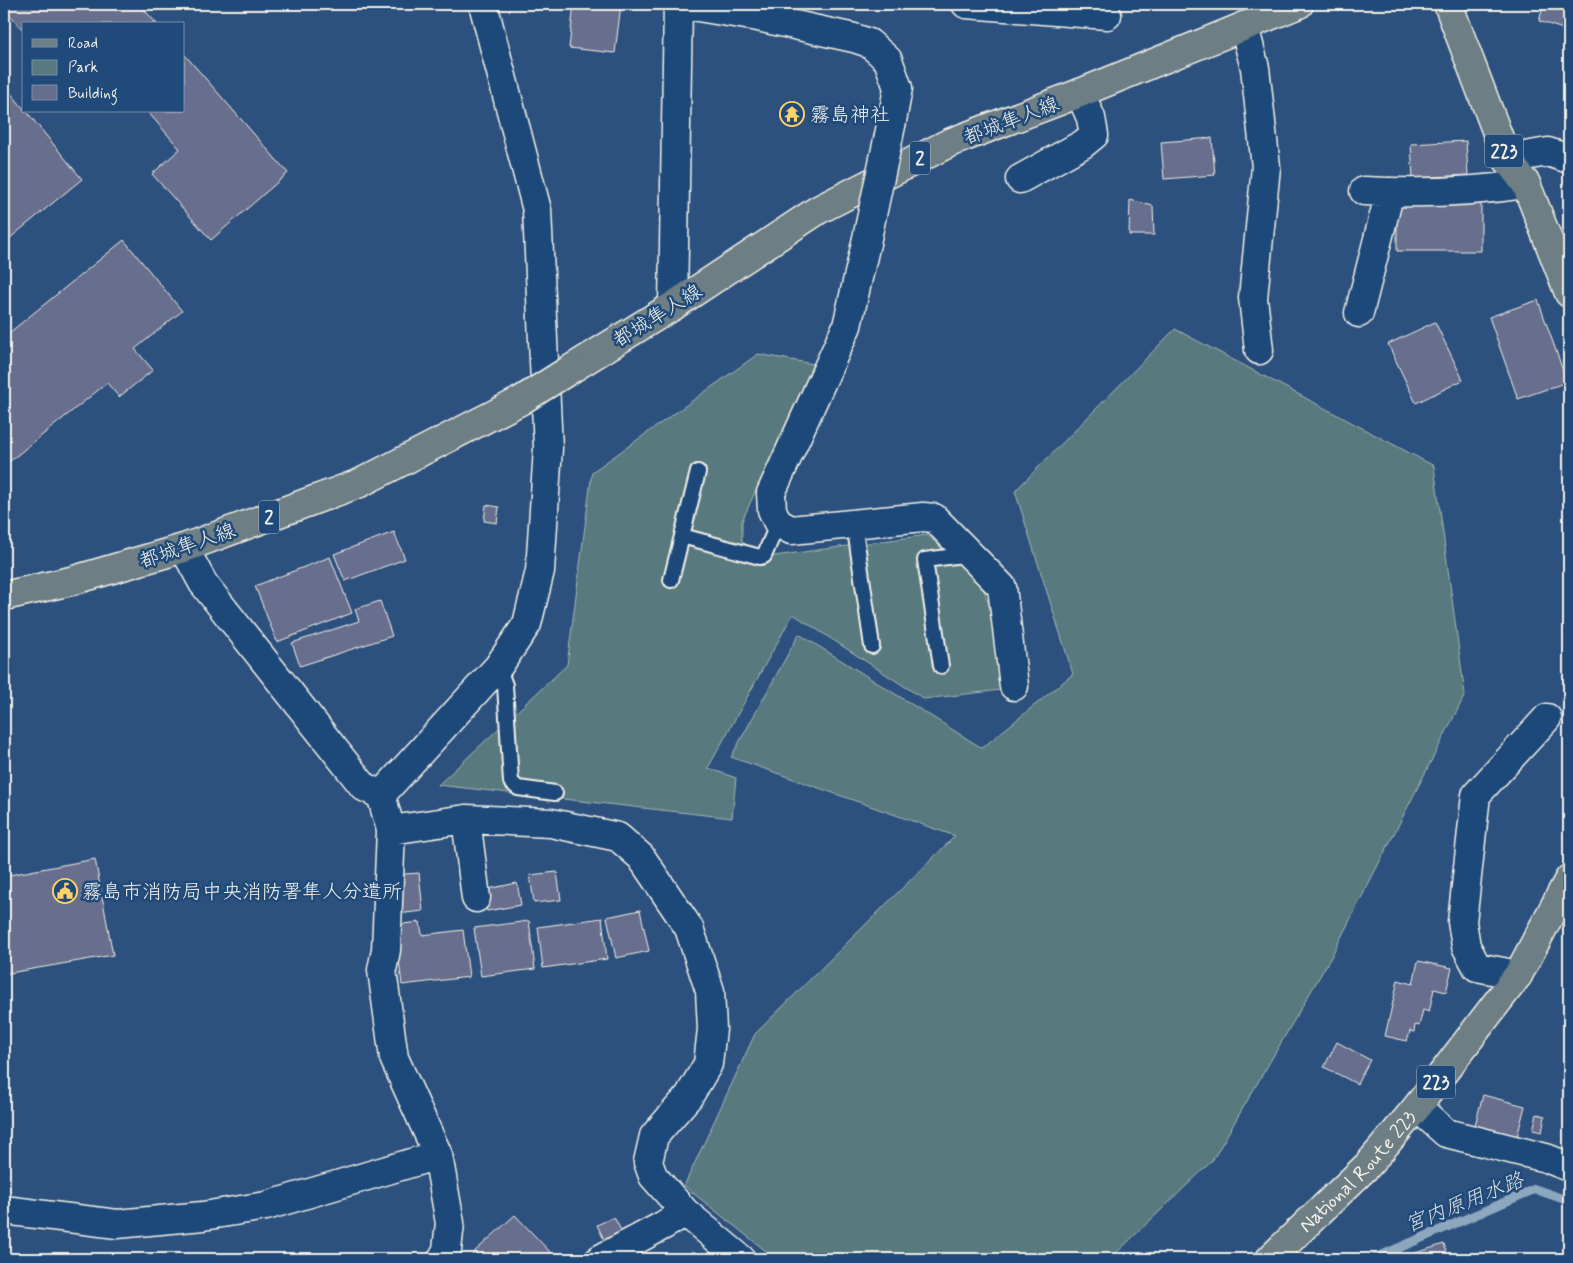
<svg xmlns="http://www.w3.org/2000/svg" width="1573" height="1263" font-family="Mynerve,'Klee One',sans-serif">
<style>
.green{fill:#587a7f;stroke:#a6b6b4}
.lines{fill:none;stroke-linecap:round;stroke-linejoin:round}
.stream{stroke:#8da7bf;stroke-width:9}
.building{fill:#676e8d;stroke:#f4f1e8}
.service-casing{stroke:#f4f1e8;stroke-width:18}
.minor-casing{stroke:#f4f1e8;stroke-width:31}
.primary-casing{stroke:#f4f1e8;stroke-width:31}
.trunk-casing{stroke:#f4f1e8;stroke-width:31}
.service{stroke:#1f4a7a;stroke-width:14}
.minor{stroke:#1f4a7a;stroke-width:28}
.primary{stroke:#6d7e84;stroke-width:28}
.trunk{stroke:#6d7e84;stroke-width:28}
.minor-bridge-casing{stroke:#f4f1e8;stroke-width:31;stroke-linecap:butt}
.primary-bridge-casing{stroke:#f4f1e8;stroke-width:31;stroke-linecap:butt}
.minor-bridge{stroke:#1f4a7a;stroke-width:28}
.primary-bridge{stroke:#6d7e84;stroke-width:28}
.labels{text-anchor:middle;stroke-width:5;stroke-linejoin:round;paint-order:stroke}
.shield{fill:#1f4a7a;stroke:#b4bfc7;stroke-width:1}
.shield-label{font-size:19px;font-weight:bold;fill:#f4f1e8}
.poi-label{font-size:20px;fill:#f4f1e8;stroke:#1f4a7a;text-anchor:start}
.street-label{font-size:20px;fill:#f4f1e8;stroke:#1f4a7a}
.water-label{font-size:21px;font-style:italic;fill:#dadede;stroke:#1f4a7a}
</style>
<rect width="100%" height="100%" fill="#2d517e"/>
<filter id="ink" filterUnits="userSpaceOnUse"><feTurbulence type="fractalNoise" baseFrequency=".02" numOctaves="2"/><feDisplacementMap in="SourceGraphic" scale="10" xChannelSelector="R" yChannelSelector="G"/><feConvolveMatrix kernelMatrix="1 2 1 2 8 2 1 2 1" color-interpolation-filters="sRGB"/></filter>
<g filter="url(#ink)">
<path class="green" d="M1175 329 1434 466 1465 695 1331 957 1212 1161 1110 1259H776L684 1186 755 1034 955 836 731 757 799 634 982 748 1073 674 1015 491Z
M758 354 813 364 742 521V542L767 557 927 535 981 582 995 622 1001 690 924 699 793 614 708 768 736 778 732 818 438 785 567 665 592 472Z"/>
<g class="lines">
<path class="stream" d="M1373 1259 1535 1189 1569 1201"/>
</g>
<path class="building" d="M4 4H139L157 24H24V31L4 8Z
M574 4H621L615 53 569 48Z
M1544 4H1569V31L1539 21Z
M184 54 288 173 211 240 152 174 180 149 147 111H184Z
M4 85 24 109V111H26L82 179 4 243Z
M1212 138 1215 175 1164 179 1161 142Z
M1466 141 1468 175 1413 178 1411 144Z
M1130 200 1153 206 1154 235H1129Z
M1397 200H1481V251H1397Z
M124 240 182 311 135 349 153 370 119 397 107 383 5 465 4 337Z
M1538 300 1567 382 1518 399 1489 317Z
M1435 322 1463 380 1416 403 1388 344Z
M486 505 499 507 497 523 484 521Z
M394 532 405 559 345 581 334 554Z
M330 557 352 613 277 642 255 586Z
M380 601 392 636 300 666 292 643 359 621 355 609Z
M95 859 113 955 4 974V876Z
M557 872 561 900 534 903 530 875Z
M419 873 423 911 397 914 392 875Z
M517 883 521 905 487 911 483 890Z
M640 910 649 951 616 958 607 917Z
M602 918 607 959 543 968 538 927Z
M529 921 535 969 481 976 474 928Z
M420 922 422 935 463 930 469 977 402 985 395 925Z
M1418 961 1452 968 1446 992 1434 989 1429 1012 1423 1010 1419 1026 1415 1025 1414 1032 1410 1031 1407 1041 1385 1036 1398 980 1413 984Z
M1337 1042 1370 1060 1357 1084 1324 1067Z
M1483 1095 1525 1106 1517 1137 1475 1125Z
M1537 1114 1545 1116 1542 1132 1533 1130Z
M515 1215 551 1253 544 1259H477L472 1254Z
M614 1217 626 1240 608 1248 597 1225Z
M1444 1244 1449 1259H1397Z"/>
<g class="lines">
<defs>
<path id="service" d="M854 523 872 646
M682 536 760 557 764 556 778 523
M671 580 698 472
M941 666 925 560 970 554
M498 667 505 685 511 782 518 788 555 793"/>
<path id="minor" d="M680 4 758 17 854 38 869 43 888 60 898 88 892 121
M966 4 1107 15
M1244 26 1255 68 1266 167 1253 298 1259 350
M1507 159 1548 152 1569 159
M1020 179 1083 144 1094 135 1091 118 1080 93
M1364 191C1417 194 1473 192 1526 184
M866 243 847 326 771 493 772 510 778 523 791 530 923 517 934 518 1002 587 1014 686
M673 306 678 4
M1359 313 1390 192
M184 548 203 583 364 787 381 795
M466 819 476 898
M391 830 466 819 551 823 618 837 641 857 689 928 710 991 712 1029 708 1064 689 1096 654 1136 648 1162 653 1176 685 1212 741 1259
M1518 975 1477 967 1466 946 1462 922 1476 795 1547 718
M1417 1107 1446 1133 1546 1158 1569 1167
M4 1210 117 1224 203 1216 266 1206 438 1155
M442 1259 447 1250 450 1223 438 1155 394 1058 382 970 386 950 391 830 381 795 498 667 527 624 540 571 548 448 537 210 483 4
M600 1259 664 1225 685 1212"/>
<path id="primary" d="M571 369 673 306 818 210 949 143 1080 93 1299 4
M4 596 71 581 184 548 360 483 520 401"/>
<g id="trunk">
<path d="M1448 4 1507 159 1526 184 1569 293"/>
<path id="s1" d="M1270 1259 1368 1165 1417 1107 1518 975 1569 879"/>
</g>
</defs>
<use href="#service" class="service-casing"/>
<use href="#minor" class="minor-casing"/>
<use href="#primary" class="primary-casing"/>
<use href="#trunk" class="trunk-casing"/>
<use href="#service" class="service"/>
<use href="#minor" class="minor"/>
<use href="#primary" class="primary"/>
<use href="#trunk" class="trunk"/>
<defs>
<path id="minor-bridge" d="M866 243 892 121"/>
<path id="primary-bridge" d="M520 401 571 369"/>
</defs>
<use href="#minor-bridge" class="minor-bridge-casing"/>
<use href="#primary-bridge" class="primary-bridge-casing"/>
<use href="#minor-bridge" class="minor-bridge"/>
<use href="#primary-bridge" class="primary-bridge"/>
</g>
</g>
<defs>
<symbol id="temple-ring" viewBox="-11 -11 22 22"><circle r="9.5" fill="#1f4a7a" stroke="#ffd166" stroke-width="1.5"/><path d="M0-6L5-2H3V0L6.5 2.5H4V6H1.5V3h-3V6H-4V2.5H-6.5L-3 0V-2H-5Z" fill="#ffd166"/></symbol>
<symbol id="civic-ring" viewBox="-11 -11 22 22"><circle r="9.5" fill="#1f4a7a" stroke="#ffd166" stroke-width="1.5"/><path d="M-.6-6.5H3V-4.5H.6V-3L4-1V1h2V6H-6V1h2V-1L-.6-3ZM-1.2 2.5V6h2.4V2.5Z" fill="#ffd166"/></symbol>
</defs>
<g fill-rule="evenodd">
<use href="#temple-ring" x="778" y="100" width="28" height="28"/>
<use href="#civic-ring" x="51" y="877" width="28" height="28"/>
</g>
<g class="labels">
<g class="shield">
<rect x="1485" y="134.5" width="38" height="33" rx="4"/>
<rect x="910" y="141.5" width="20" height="33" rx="4"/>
<rect x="259" y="500.5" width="20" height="33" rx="4"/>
<rect x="1417" y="1065.5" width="38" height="33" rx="4"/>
</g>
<g class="shield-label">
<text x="1504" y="158">223</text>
<text x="920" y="165">2</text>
<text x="269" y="524">2</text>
<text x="1436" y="1089">223</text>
</g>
<g class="poi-label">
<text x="810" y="121">霧島神社</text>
<text x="82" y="898">霧島市消防局中央消防署隼人分遣所</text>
</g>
<g class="street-label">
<text transform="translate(1011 120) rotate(-21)" y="7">都城隼人線</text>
<text transform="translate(657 315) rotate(-32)" y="7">都城隼人線</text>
<text transform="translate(187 545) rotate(-19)" y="7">都城隼人線</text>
<text dy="7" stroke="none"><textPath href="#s1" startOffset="124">National Route 223</textPath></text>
</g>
<g class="water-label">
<text transform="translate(1464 1202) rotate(-22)" y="7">宮内原用水路</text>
</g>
</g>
<rect width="1573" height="1263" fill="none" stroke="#1f4a7a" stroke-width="20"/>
<rect x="10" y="10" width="1553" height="1243" fill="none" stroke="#f4f1e8" stroke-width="2" filter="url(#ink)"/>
<rect x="22" y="22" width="162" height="90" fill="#1f4a7a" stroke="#748da6"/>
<rect x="32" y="39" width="25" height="8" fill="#6d7e84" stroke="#748da6"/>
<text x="68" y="48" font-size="15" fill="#f4f1e8">Road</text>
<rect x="32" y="60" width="25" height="15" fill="#587a7f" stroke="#748da6"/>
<text x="68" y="72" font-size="15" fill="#f4f1e8">Park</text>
<rect x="32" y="85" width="25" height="15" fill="#676e8d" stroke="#748da6"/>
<text x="68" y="98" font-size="15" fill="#f4f1e8">Building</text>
</svg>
